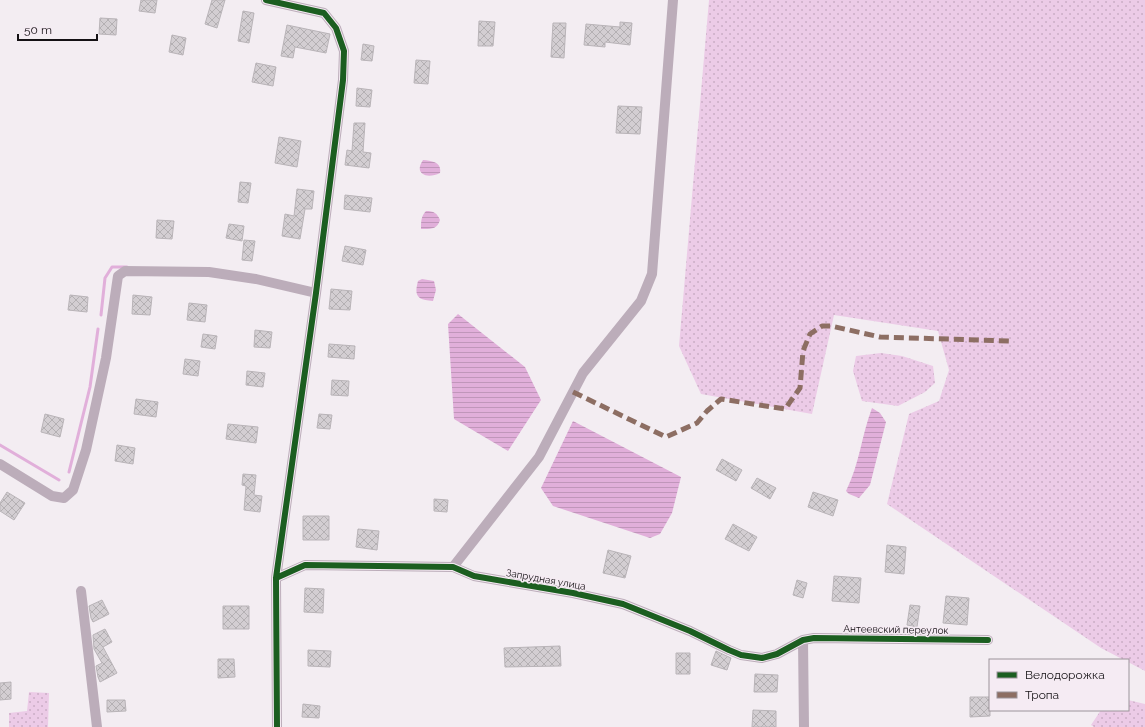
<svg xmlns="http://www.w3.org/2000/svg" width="1145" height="727" font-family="Raleway,sans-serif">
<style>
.grass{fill:url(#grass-dots)}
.water{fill:url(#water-rules)}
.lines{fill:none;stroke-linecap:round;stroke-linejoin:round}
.stream{stroke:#e1afda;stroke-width:3}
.building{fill:url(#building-cross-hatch);stroke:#b9b4b8}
.minor{stroke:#bcadba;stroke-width:10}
.quiet{stroke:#8d6e63;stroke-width:5;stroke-dasharray:10 5;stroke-linecap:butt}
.cycleway-casing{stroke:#f5ebf3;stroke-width:8}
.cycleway{stroke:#1b5e20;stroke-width:6}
.labels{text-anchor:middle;stroke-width:3;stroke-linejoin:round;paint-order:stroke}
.street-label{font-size:10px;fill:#141114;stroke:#f5ebf3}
</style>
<defs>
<pattern id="grass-dots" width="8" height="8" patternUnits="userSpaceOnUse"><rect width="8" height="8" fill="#eccbe7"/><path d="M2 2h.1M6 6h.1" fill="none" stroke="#caadc5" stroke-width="1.8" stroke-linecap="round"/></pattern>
<pattern id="water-rules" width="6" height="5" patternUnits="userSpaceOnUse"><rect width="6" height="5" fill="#e1afda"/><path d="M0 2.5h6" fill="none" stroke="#c096ba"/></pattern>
<pattern id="building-cross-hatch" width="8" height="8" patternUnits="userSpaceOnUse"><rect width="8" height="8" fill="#d3ced2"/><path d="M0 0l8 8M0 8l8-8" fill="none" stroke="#b4b0b3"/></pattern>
</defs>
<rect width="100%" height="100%" fill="#f3edf2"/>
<path class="grass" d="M709 0H1145V671L1128 662V660H1124L1101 648 887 504 909 414 939 401 949 370 938 331 834 315 812 414 701 394 679 346Z
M881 353 902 356 933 366 935 383 925 392 898 406 862 401 853 371 856 356Z
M29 692 49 693 48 727H9V713L27 711Z
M1128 700 1145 704V727H1094L1091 725 1101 710H1128Z"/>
<path class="water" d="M423 160C432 161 442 162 440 173 428 179 413 175 423 160Z
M426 211C434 211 437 213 440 220 437 230 430 229 421 229 421 222 421 216 426 211Z
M422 279 434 281 436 290 433 301C417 300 414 296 418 281Z
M458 314 525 367 541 400 508 451 454 419 448 324Z
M872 408 880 413 886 422 870 485 859 498 849 494 846 491C860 463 861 437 872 408Z
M573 421 681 477 672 513 660 534 650 538 553 506 541 488Z"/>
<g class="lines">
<path class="stream" d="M101 315 105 278 112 267H127
M0 445 59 480
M69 472 90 387 98 329"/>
</g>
<path class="building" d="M141 0H157L155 13 139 11Z
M212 0H225L217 28 205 24Z
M243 11 254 13 249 43 238 41Z
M100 18 117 19 116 35 99 34Z
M479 21 495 22 493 46H478Z
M620 22 632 23 630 45 605 42V47L584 45 586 24 620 27Z
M553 23H566L564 58 551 57Z
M287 25 330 34 326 53 295 47 293 58 281 56Z
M172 35 186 38 183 55 169 52Z
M363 44 374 46 372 61 361 60Z
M416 60 430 61 428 84 414 83Z
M256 63 276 67 273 86 252 82Z
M357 88 372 90 370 107 356 106Z
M618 106 642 107 640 134 616 133Z
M354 123H365L363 152 371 153 369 168 345 165 347 150 352 151Z
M279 137 301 141 297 167 275 163Z
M240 182 251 183 248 203 238 202Z
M297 189 314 191 312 209H305L300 239 282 236 285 214 294 216Z
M345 195 372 198 370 212 344 209Z
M157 220 174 221 172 239 156 238Z
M229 224 244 226 242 241 226 238Z
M244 240 255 241 252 261 242 260Z
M345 246 366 250 363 265 342 261Z
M331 289 352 291 350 310 329 309Z
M70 295 88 297 87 312 68 310Z
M133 295 152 297 150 315 132 314Z
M189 303 207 305 205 322 187 320Z
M255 330 272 332 270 348 254 347Z
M203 334 217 336 215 349 201 347Z
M329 344 355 346 354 359 328 357Z
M185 359 200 361 198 376 183 374Z
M247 371 265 373 263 387 246 385Z
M332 380 349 381 348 396 331 395Z
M136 399 158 402 156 417 134 414Z
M45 414 64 419 60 437 41 432Z
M319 414 332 415 330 429 317 428Z
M228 424 258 427 256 443 226 439Z
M117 445 135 448 133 464 115 461Z
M722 459 742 470 736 481 716 470Z
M243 474 256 475 254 495 262 496 260 512 244 510 246 486 242 485Z
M757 478 776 488 770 499 751 488Z
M7 492 25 503 14 520 0 511V503Z
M813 492 838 500 833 516 808 507Z
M434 499 448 500 447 512 434 511Z
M303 516H329V540H303Z
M733 524 757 537 749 551 725 539Z
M358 529 379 531 377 550 356 547Z
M887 545 906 547 904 574 885 572Z
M608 550 631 556 625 578 603 573Z
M834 576 861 578 859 603 832 601Z
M797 580 807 583 803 598 793 595Z
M305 588 324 589 323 613 304 612Z
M946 596 969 598 967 625 943 623Z
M102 600 109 614 93 622 91 618 89 606Z
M910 605 920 606 917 627 907 625Z
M223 606H249V629H223Z
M105 629 112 642 103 647 117 673 100 682 98 677 96 666 102 663 94 649 93 635Z
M560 646 561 666 505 667 504 648Z
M308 650 331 651 330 667 308 666Z
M716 651 731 658 727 670 711 665Z
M676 653H690V674H676Z
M218 659H234L235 677 218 678Z
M755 674 778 675 777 692H754Z
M11 682V699L0 700V683Z
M970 697H990V716L970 717Z
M107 700H125L126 711 107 712Z
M303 704 320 706 319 718 302 717Z
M753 710 776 711V727H752Z"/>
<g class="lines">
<path class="minor" d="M266 0 324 13 336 28 344 51 343 80 316 293 276 578 277 727
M0 464 52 496 64 498 73 490 86 450 106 358 118 276 125 271 209 272 256 279 316 293
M453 567 539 457 583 373 641 301 652 274 673 0
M276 578 305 565 453 567 474 576 573 593 623 604 690 631 729 650 741 655 762 658 777 654 803 640 814 638 988 640
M81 591 97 727
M803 640 804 727"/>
<path class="quiet" d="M573 392 666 437 697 423 707 411 721 399 785 409 800 388 803 351 810 334 822 326H831L880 337 1011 341"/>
<defs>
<path id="cycleway" d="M266 0 324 13 336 28 344 51 343 80 316 293 276 578 277 727
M276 578 305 565 453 567 474 576 573 593 623 604 690 631 729 650 741 655 762 658 777 654 803 640 814 638 988 640"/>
</defs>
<use href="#cycleway" class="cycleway-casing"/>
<use href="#cycleway" class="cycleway"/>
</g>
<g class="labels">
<g class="street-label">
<text transform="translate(546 579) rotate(10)" y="4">Запрудная улица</text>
<text transform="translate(896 629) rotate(1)" y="4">Антеевский переулок</text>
</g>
</g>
<rect x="989" y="659" width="140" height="52" fill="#f5ebf3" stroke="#9b949a"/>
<rect x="997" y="672" width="20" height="6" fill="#1b5e20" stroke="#9b949a"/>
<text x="1025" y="679" font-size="12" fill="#141114">Велодорожка</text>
<rect x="997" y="692" width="20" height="6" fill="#8d6e63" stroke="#9b949a"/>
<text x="1025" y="699" font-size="12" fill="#141114">Тропа</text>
<path d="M18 34v6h79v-6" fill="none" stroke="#141114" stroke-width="2"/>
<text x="24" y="34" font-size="12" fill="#141114" stroke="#f5ebf3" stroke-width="3" paint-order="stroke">50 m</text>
</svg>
